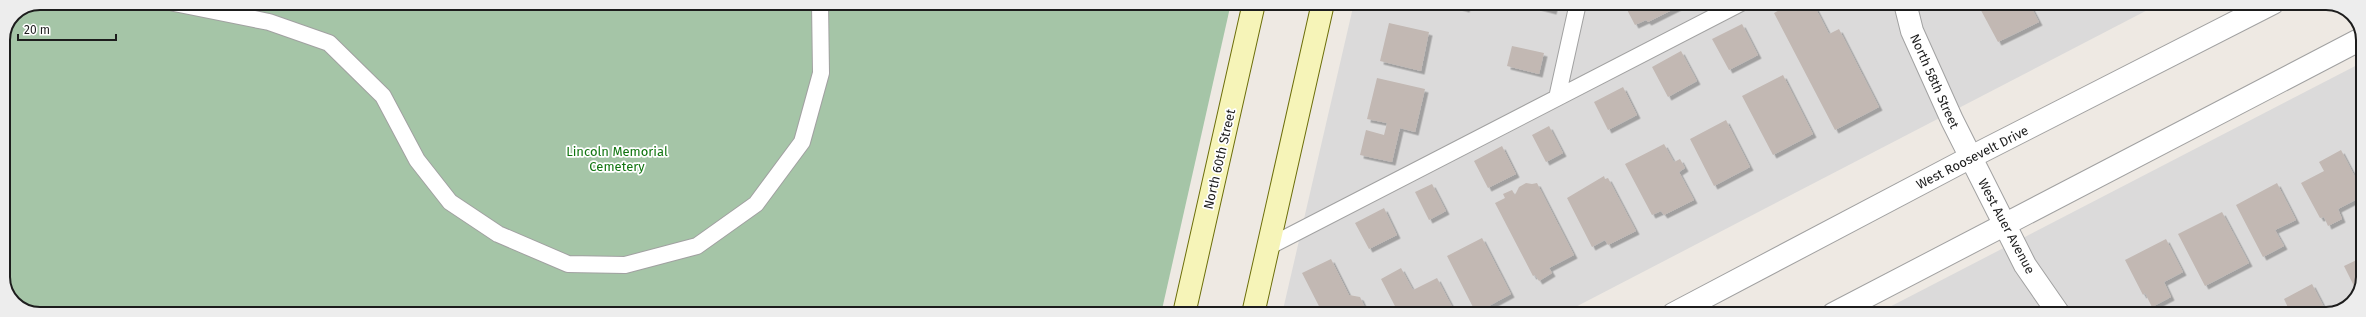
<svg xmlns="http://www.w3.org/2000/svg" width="2366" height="317" font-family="'Fira Sans',sans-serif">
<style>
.residential{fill:#dbdada}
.cemetery{fill:#a5c5a7}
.building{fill:#c2b8b3;filter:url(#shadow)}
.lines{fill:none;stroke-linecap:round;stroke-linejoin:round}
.service-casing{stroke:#a1a1a1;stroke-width:18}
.minor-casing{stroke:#a1a1a1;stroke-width:24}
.tertiary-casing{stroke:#a1a1a1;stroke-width:24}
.secondary-casing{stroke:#6c6e0a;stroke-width:24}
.service{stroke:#fff;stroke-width:16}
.minor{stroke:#fff;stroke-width:22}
.tertiary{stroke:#fff;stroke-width:22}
.secondary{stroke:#f6f4b8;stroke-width:22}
.labels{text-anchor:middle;stroke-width:3.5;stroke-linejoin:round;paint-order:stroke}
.street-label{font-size:13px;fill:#1d1d1d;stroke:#fff}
.park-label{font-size:13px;fill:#117510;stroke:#fff}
.rim{fill:none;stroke:#1d1d1d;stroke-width:2}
</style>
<defs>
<filter id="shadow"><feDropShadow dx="3.5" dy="3.5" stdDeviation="0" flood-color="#0004"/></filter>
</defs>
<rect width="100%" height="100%" fill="#eee9e3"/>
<path class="residential" d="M1354 3H2161L1562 314H1282Z
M2363 62V282L2351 305 2326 314H1876Z"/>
<path class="cemetery" d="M40 3H1231L1161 314H35L14 303 3 282V40L14 14Z"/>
<path class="building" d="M1445 3H1468L1466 9Z
M1522 3H1555L1553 11Z
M1626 3H1686L1648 22 1646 20 1635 25 1624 4Z
M1792 3H1813L1829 34 1839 29 1879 107 1835 130 1774 13Z
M1977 3H2029L2039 22 1998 42Z
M1389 23 1429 32 1421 71 1380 61Z
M1742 24 1758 55 1729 70 1712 39Z
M1512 46 1544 53 1539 74 1507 66Z
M1681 51 1697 81 1668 97 1652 67Z
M1783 75 1813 134 1773 155 1742 96Z
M1377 78 1425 89 1415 132 1400 128 1392 162 1360 155 1366 130 1384 135 1387 123 1367 119Z
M1623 87 1637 115 1608 130 1594 102Z
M1726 120 1750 167 1714 186 1690 139Z
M1549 126 1563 153 1546 162 1532 135Z
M1664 144 1674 162 1680 159 1685 168 1679 172 1694 200 1664 215 1661 211 1652 215 1625 164Z
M1502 146 1516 174 1488 188 1474 161Z
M2341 150 2363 192V196L2338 209 2342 219 2328 226 2324 217 2320 218 2301 183 2324 171 2319 162Z
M1604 176 1605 179 1608 178 1636 231 1608 245 1605 240 1592 247 1567 198Z
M1526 183 1532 184 1537 183 1574 255 1549 268 1552 273 1539 281 1535 275 1533 276 1495 203 1505 198 1503 194 1512 190 1515 195 1519 187Z
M2277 183 2296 220 2275 230 2284 246 2263 257 2236 205Z
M1432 184 1446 211 1429 220 1415 192Z
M1384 208 1397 235 1369 249 1355 223Z
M2222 212 2249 263 2205 286 2178 234Z
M1482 238 1511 294 1476 313 1447 256Z
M2166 239 2183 272 2164 282 2171 297 2152 307 2145 293 2143 295 2125 260Z
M2363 257V282L2357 292 2344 266Z
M1331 259 1349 295 1360 297 1368 314H1323L1302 273Z
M1401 268 1413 290 1437 278 1456 314H1399L1381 279Z
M2312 284 2327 313 2291 314 2284 299Z
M2209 308 2213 314H2197Z"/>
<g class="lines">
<defs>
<path id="service" d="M174 3 269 22 329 43 383 96 417 160 450 202 498 234 568 264 625 265 697 246 756 204 802 142 821 73 820 3
M1557 98 1578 3
M1268 247 1741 3"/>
<path id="minor" d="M1905 3 1912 31 1952 120 2025 265 2059 314"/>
<path id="tertiary" d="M1673 314 1971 157 2273 3
M1833 314 2363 38"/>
<path id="secondary" d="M1184 314 1254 3
M1253 314 1323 3"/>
</defs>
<use href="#service" class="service-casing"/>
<use href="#minor" class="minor-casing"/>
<use href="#tertiary" class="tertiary-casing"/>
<use href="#secondary" class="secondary-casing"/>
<use href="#service" class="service"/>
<use href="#minor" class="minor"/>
<use href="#tertiary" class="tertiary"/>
<use href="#secondary" class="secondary"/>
</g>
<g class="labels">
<g class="street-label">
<text transform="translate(1935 81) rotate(66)" y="5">North 58th Street</text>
<text transform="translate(1972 157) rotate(-27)" y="5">West Roosevelt Drive</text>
<text transform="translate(1219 159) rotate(-77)" y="5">North 60th Street</text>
<text transform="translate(2007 226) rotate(62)" y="5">West Auer Avenue</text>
</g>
<g class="park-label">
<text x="617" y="156">Lincoln Memorial<tspan x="617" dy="15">Cemetery</tspan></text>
</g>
</g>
<path d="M0 0H2366V317H0ZM40 10H2326A30 30 0 0 1 2356 40V277A30 30 0 0 1 2326 307H40A30 30 0 0 1 10 277V40A30 30 0 0 1 40 10Z" fill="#ededed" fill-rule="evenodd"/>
<path class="rim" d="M40 10H2326A30 30 0 0 1 2356 40V277A30 30 0 0 1 2326 307H40A30 30 0 0 1 10 277V40A30 30 0 0 1 40 10Z"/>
<path d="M18 34v6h98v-6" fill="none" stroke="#1d1d1d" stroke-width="2"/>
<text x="24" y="34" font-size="12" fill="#1d1d1d" stroke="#ffffff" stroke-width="3" paint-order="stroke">20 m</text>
</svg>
